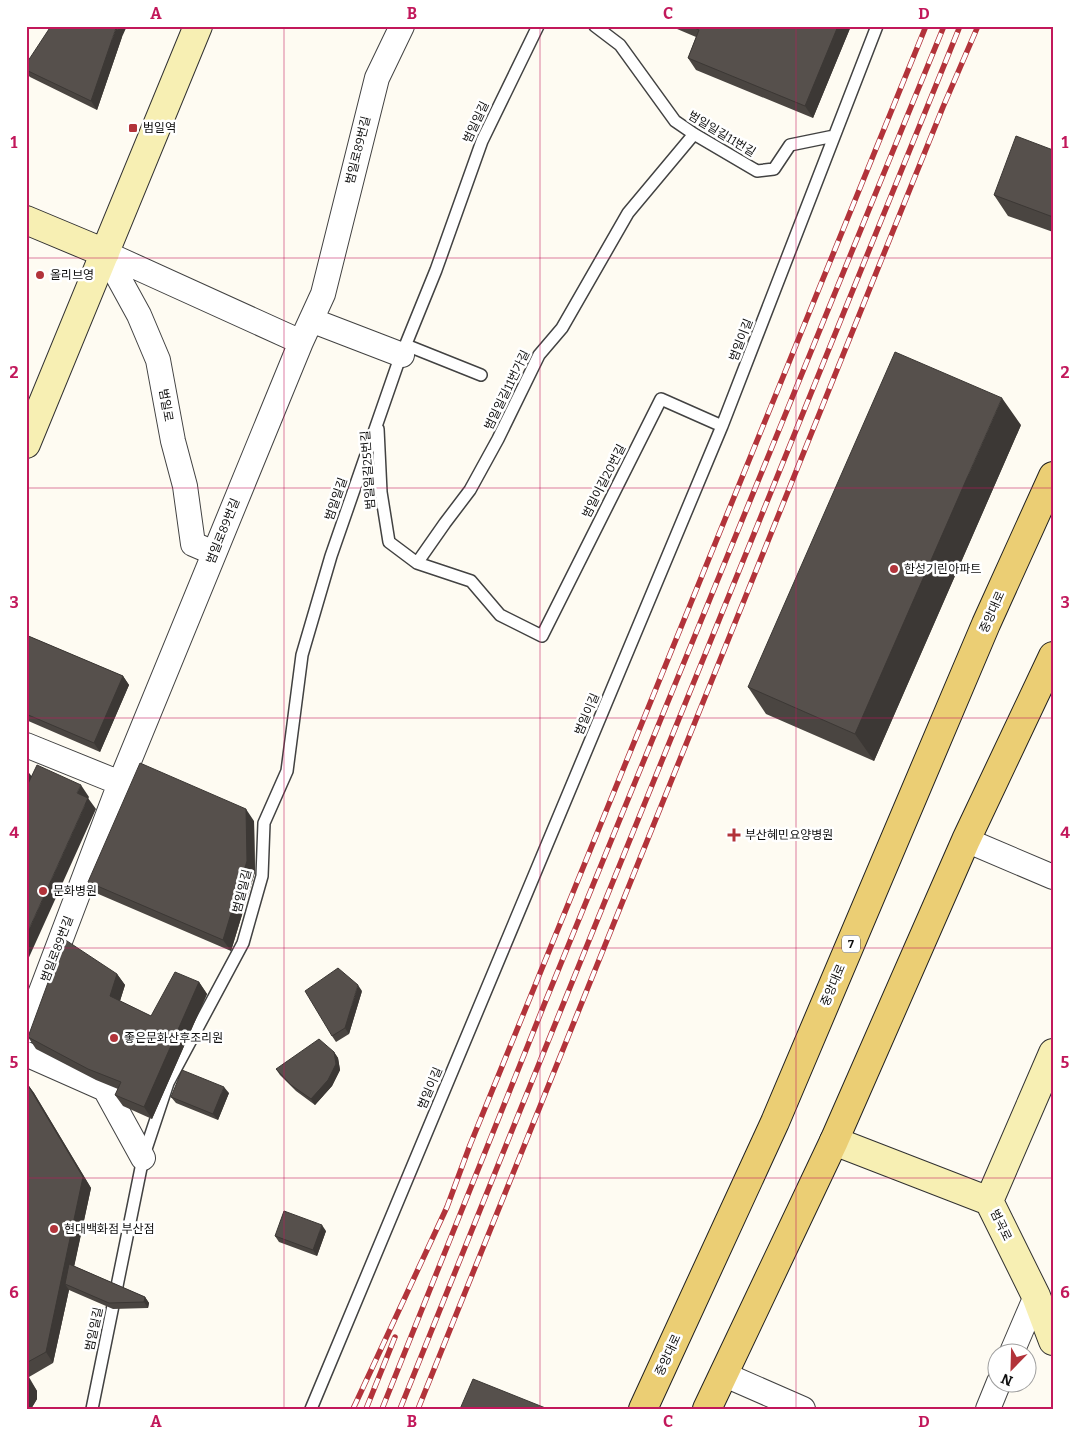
<svg xmlns="http://www.w3.org/2000/svg" width="1079" height="1435" font-family="Bitter,'Noto Sans KR',serif">
<style>
.lines{fill:none;stroke-linecap:round;stroke-linejoin:round}
.lane-casing{stroke:#424242;stroke-width:14}
.street-casing{stroke:#424242;stroke-width:26}
.secondary-casing{stroke:#313131;stroke-width:30}
.primary-casing{stroke:#202020;stroke-width:30}
.lane{stroke:#fff;stroke-width:11}
.street{stroke:#fff;stroke-width:24}
.secondary{stroke:#f7efb3;stroke-width:28}
.primary{stroke:#ebce74;stroke-width:28}
.rail-casing{stroke:#b2333a;stroke-width:5.5}
.rail{stroke:#fff;stroke-width:4;stroke-dasharray:11;stroke-linecap:butt}
.wall{fill:#4a4541}
.shaded-wall{fill:#3c3835}
.building{fill:#56504c;stroke:#3c3835}
.grid{fill:none;stroke:#c2185b;stroke-width:1;stroke-opacity:0.55}
.poi-dot{fill:#b2333a;stroke:#fff;stroke-width:2}
.labels{text-anchor:middle;stroke-width:5;stroke-linejoin:round;paint-order:stroke}
.shield{fill:#fff;stroke:#575757;stroke-width:1}
.shield-label{font-size:11px;font-weight:bold;fill:#0f0f0f}
.street-label{font-size:12px;fill:#0f0f0f;stroke:#fff}
.poi-label{font-size:12px;fill:#0f0f0f;stroke:#fff;text-anchor:start}
.neatline{fill:none;stroke:#c2185b;stroke-width:2}
.grid-label{font-size:16px;text-anchor:middle;font-weight:bold;fill:#c2185b}
</style>
<rect width="100%" height="100%" fill="#fefbf2"/>
<g class="lines">
<defs>
<path id="lane" d="M595 26 620 45 675 121 694 134 757 171 774 169 790 145 834 136
M406 345 481 375
M378 429 381 492 389 542 417 563 471 581 500 615 542 636 661 399 722 426
M417 563 445 523 470 490 498 439 539 355 562 328 628 213 694 134
M92 1409 143 1158 168 1083 243 943 262 876 264 823 287 771 302 655 331 556 397 366 436 270 482 141 538 26
M311 1409 722 426 877 26"/>
<path id="street" d="M105 253 139 315 158 360 173 441 185 486 193 544 214 553
M105 253 301 342
M311 320 402 355
M26 745 120 783
M966 840 1053 877
M26 1031 120 783 301 342 323 294 377 78 402 26
M26 1054 105 1089 143 1158
M1012 1352 1036 1296
M723 1374 803 1409
M988 1409 999 1382"/>
<path id="secondary" d="M26 220 105 253
M26 444 198 26
M1053 1053 989 1201 1036 1296 1053 1341
M834 1141 989 1201"/>
<path id="primary" d="M643 1409 775 1122 986 624 1053 476
M707 1409 834 1141 966 840 1053 656"/>
</defs>
<use href="#lane" class="lane-casing"/>
<use href="#street" class="street-casing"/>
<use href="#secondary" class="secondary-casing"/>
<use href="#primary" class="primary-casing"/>
<use href="#lane" class="lane"/>
<use href="#street" class="street"/>
<use href="#secondary" class="secondary"/>
<use href="#primary" class="primary"/>
<defs>
<path id="rail" d="M353 1409 447 1207 470 1145 926 26
M366 1409 395 1337
M382 1409 546 1000 944 26
M400 1409 517 1118 960 26
M418 1409 943 107 978 26"/>
</defs>
<use href="#rail" class="rail-casing"/>
<use href="#rail" class="rail"/>
</g>
<path class="wall" d="M670 26H851L813 118 696 70 688 58 696 37Z
M122 37 97 110 30 77 26 73V64Z
M1053 150V232L1008 216 994 195Z
M1021 425 874 761 766 714 748 687Z
M26 635 123 676 129 685 100 752 26 720Z
M254 821 255 872 231 951 96 893 88 882Z
M117 974 125 985 120 1001 151 1016 199 982 207 994 152 1119 123 1106 115 1095 118 1089 96 1080 36 1049 28 1037Z
M362 991 349 1034 336 1042 332 1036Z
M334 1052 338 1058 340 1070 332 1086 315 1105 296 1091 280 1075 276 1069Z
M26 1082 34 1093 91 1188 74 1266 145 1297 149 1303 148 1308 113 1309 69 1290 53 1363 29 1377 37 1391V1399L31 1409H26Z
M229 1093 218 1120 176 1103 171 1097Z
M326 1231 317 1256 279 1242 275 1236Z"/>
<path class="shaded-wall" d="M120 26H127L122 37 97 110 91 101 116 28Z
M838 26H851L813 118 805 106Z
M1002 398 1021 425 874 761 855 734Z
M123 676 129 685 100 752 94 743Z
M26 769 33 778 26 792Z
M81 785 89 797 85 805 77 793Z
M88 798 96 809 26 964V936Z
M246 809 254 821 255 872 231 951 223 940Z
M117 974 125 985 118 1007 110 996Z
M199 982 207 994 152 1119 144 1107Z
M358 985 362 991 349 1034 345 1028Z
M334 1052 338 1058 340 1070 332 1086 315 1105 311 1099Z
M26 1082 34 1093 91 1188 70 1286 65 1284 69 1290 53 1363 46 1352Z
M224 1087 229 1093 218 1120 213 1114Z
M322 1225 326 1231 317 1256 313 1250Z
M145 1297 149 1303 148 1308 144 1302Z
M26 1374 37 1391V1399L31 1409H28L26 1406Z"/>
<path class="building" d="M51 26H111L116 28 91 101 26 70V64Z
M111 26H120L118 31 116 28Z
M690 26H838L805 106 688 58 699 30Z
M1016 136 1053 150V217L994 195Z
M895 352 1002 398 855 734 748 687Z
M26 635 123 676 94 743 26 714Z
M140 763 246 809 247 861 223 940 88 882Z
M37 765 81 785 77 793 88 798 26 936V788Z
M64 939 117 974 110 996 151 1016 175 972 199 982 144 1107 115 1095 121 1082 88 1069 28 1037Z
M338 968 358 985 345 1028 332 1036 305 991Z
M319 1039 334 1052 336 1064 328 1080 311 1099 291 1085 276 1069Z
M182 1070 224 1087 213 1114 171 1097Z
M26 1082 83 1177 46 1352 26 1363Z
M284 1211 322 1225 313 1250 275 1236Z
M69 1264 145 1297 144 1302 109 1303 65 1284Z
M26 1375 29 1379V1388L26 1392Z
M473 1379 548 1409H460Z"/>
<path class="grid" d="M284 26V1409M540 26V1409M796 26V1409M26 258H1053M26 488H1053M26 718H1053M26 948H1053M26 1178H1053"/>
<g class="poi-dot">
<rect x="128" y="123" width="10" height="10" rx="2.5"/>
<circle cx="40" cy="275" r="5"/>
<circle cx="894" cy="569" r="5"/>
<path d="M731.5 827.5h5v5h5v5h-5v5h-5v-5h-5v-5h5z"/>
<circle cx="43" cy="891" r="5"/>
<circle cx="114" cy="1038" r="5"/>
<circle cx="54" cy="1229" r="5"/>
</g>
<g class="labels">
<rect class="shield" x="842" y="935.5" width="18" height="17" rx="4"/>
<g class="shield-label">
<text x="851" y="948">7</text>
</g>
<g class="street-label">
<text transform="translate(476 122) rotate(-65)" y="4">범일일길</text>
<text transform="translate(722 134) rotate(31)" y="4">범일일길11번길</text>
<text transform="translate(358 150) rotate(-76)" y="4">범일로89번길</text>
<text transform="translate(741 340) rotate(-69)" y="4">범일이길</text>
<text transform="translate(507 390) rotate(-64)" y="4">범일일길11번가길</text>
<text transform="translate(166 405) rotate(80)" y="4">범일로</text>
<text transform="translate(368 470) rotate(-94)" y="4">범일일길25번길</text>
<text transform="translate(604 481) rotate(-63)" y="4">범일이길20번길</text>
<text transform="translate(336 499) rotate(-71)" y="4">범일일길</text>
<text transform="translate(223 531) rotate(-68)" y="4">범일로89번길</text>
<text transform="translate(992 612) rotate(-66)" y="4">중앙대로</text>
<text transform="translate(587 714) rotate(-67)" y="4">범일이길</text>
<text transform="translate(242 891) rotate(-76)" y="4">범일일길</text>
<text transform="translate(57 949) rotate(-69)" y="4">범일로89번길</text>
<text transform="translate(833 985) rotate(-67)" y="4">중앙대로</text>
<text transform="translate(430 1088) rotate(-67)" y="4">범일이길</text>
<text transform="translate(1001 1225) rotate(64)" y="4">범곡로</text>
<text transform="translate(94 1329) rotate(-78)" y="4">범일일길</text>
<text transform="translate(668 1355) rotate(-65)" y="4">중앙대로</text>
</g>
<g class="poi-label">
<text x="143" y="132">범일역</text>
<text x="50" y="279">올리브영</text>
<text x="904" y="573">한성기린아파트</text>
<text x="745" y="839">부산혜민요양병원</text>
<text x="53" y="895">문화병원</text>
<text x="124" y="1042">좋은문화산후조리원</text>
<text x="64" y="1233">현대백화점 부산점</text>
</g>
</g>
<rect width="1079" height="1435" fill="none" stroke="#ffffff" stroke-width="55"/>
<g transform="translate(1012 1368) rotate(203)"><circle r="24" fill="#ffffff" stroke="#9f9f9f"/>
<path d="M0-4L9 19L0 12L-9 19Z" fill="#b2333a"/>
<text y="-8" font-size="14" font-weight="bold" text-anchor="middle" fill="#0f0f0f">N</text>
</g>
<rect x="28" y="28" width="1024" height="1380" class="neatline"/>
<g class="grid-label">
<text x="156" y="19">A</text>
<text x="412" y="19">B</text>
<text x="668" y="19">C</text>
<text x="924" y="19">D</text>
<text x="14" y="148">1</text>
<text x="1065" y="148">1</text>
<text x="14" y="378">2</text>
<text x="1065" y="378">2</text>
<text x="14" y="608">3</text>
<text x="1065" y="608">3</text>
<text x="14" y="838">4</text>
<text x="1065" y="838">4</text>
<text x="14" y="1068">5</text>
<text x="1065" y="1068">5</text>
<text x="14" y="1298">6</text>
<text x="1065" y="1298">6</text>
<text x="156" y="1427">A</text>
<text x="412" y="1427">B</text>
<text x="668" y="1427">C</text>
<text x="924" y="1427">D</text>
</g>
</svg>
